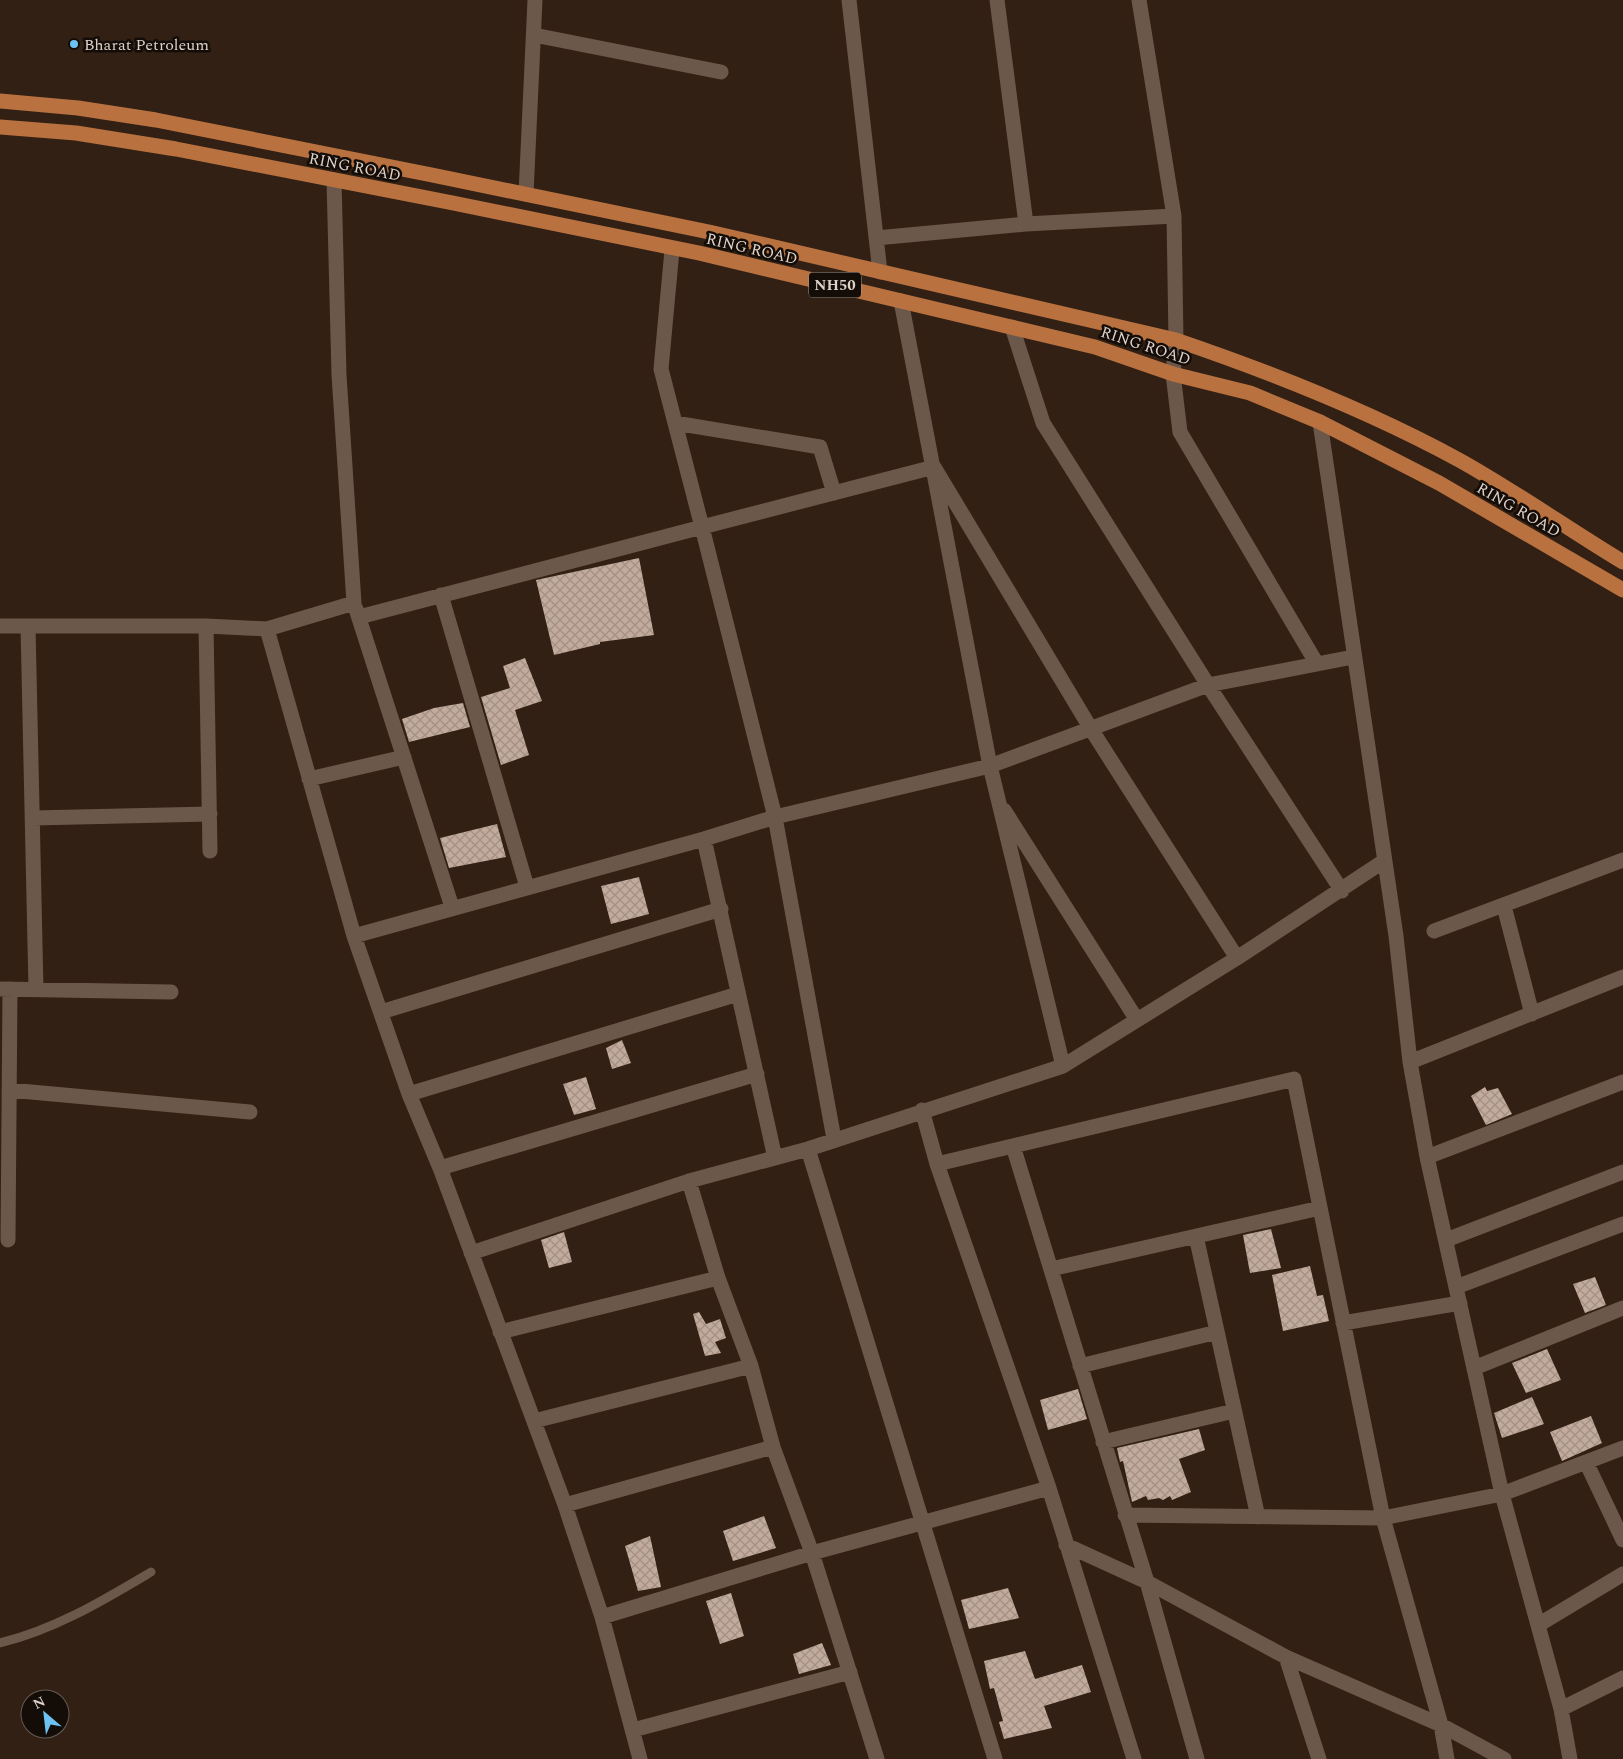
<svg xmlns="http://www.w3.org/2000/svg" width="1623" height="1759" font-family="Spectral,serif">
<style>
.building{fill:url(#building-cross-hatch)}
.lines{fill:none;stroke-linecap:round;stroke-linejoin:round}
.service{stroke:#6c584b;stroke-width:9}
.minor{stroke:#6c584b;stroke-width:15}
.trunk{stroke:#b9723f;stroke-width:15}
.poi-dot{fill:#6cc3f2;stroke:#140c07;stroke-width:2}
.labels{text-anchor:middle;stroke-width:5;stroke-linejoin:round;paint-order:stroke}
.shield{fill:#140c07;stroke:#a1968f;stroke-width:1}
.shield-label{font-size:15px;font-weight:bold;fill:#ddd1c9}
.poi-label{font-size:16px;fill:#ddd1c9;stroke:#140c07;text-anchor:start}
.street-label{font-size:16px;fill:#ddd1c9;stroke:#140c07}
</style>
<defs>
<pattern id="building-cross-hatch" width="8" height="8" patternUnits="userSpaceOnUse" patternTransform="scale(1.25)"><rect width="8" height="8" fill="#c2ab9c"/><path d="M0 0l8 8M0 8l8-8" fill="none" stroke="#a29084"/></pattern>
</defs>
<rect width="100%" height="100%" fill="#322014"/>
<path class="building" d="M639 558 654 635 600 642V644L554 655 536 580Z
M525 658 542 701 515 710 529 755 501 765 481 697 510 688 503 666Z
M463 703 470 727 409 742 402 719 434 708Z
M497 824 506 857 449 868 440 838Z
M639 877 649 914 611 924 601 886Z
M622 1040 631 1063 612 1069 606 1048Z
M586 1077 596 1109 574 1115 563 1084Z
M1485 1087 1487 1091 1498 1088 1512 1114 1486 1125 1471 1096Z
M1271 1229 1281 1268 1250 1273 1243 1235Z
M564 1232 572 1262 549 1268 541 1240Z
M1310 1266 1317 1296 1323 1295 1329 1321 1283 1331 1272 1275Z
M1595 1277 1606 1305 1585 1313 1573 1284Z
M699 1312 706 1324 720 1319 726 1338 715 1342 721 1353 705 1356 693 1314Z
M1547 1349 1561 1380 1526 1393 1512 1363Z
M1078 1389 1087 1419 1048 1430 1040 1400Z
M1532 1397 1544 1424 1502 1438 1494 1413Z
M1591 1416 1602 1443 1562 1461 1550 1432Z
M1199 1429 1205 1450 1179 1459 1191 1492 1172 1500 1170 1496 1163 1500 1159 1498 1148 1500 1146 1496 1132 1502 1123 1461 1120 1462 1117 1448Z
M764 1516 776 1548 733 1561 723 1531Z
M650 1536 661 1587 638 1591 625 1546Z
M1008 1588 1019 1618 969 1629 961 1600Z
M731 1593 744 1636 720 1644 706 1601Z
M822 1643 831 1665 799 1674 793 1654Z
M1025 1651 1035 1679 1082 1665 1091 1692 1044 1706 1052 1728 1004 1739 999 1722 1003 1721 994 1688 990 1689 984 1661Z"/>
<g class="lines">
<path class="service" d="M0 1643C56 1629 102 1601 151 1572"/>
<path class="minor" d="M849 0 880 272
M1139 0 1174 216 1176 340 1173 374 1180 432 1317 664
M534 35 721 72
M334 180 339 375 354 603 267 629 354 936 409 1094 440 1168 565 1505 602 1617 640 1759
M526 194 535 0
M1026 224 1174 216
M876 238 1026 224 997 0
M901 301 990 766 1063 1066
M1012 327 1043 423 1208 685 1342 891
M1320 422 1396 936 1410 1062 1427 1157 1502 1494 1561 1709 1570 1759
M675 423 820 447 834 493
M441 595 527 887
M356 609 452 907
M359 617 702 527 661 369 672 250
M0 626H206L210 851
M28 626 36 990
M206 626 267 629
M309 779 404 757
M1004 810 1137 1020
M33 818 210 814
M704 839 775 1158
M1504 906 1532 1014
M1434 931 1623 860
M354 936 704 839 775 817 990 766 1208 685 1353 657
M1 989 171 992
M381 1012 721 909
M1410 1062 1623 977
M9 1090 250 1112
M409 1094 738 994
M922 1110 937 1164 1049 1488 1134 1759
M834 1139 775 817 702 527 934 467 1091 729 1237 958
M1013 1146 1147 1582 1197 1759
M808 1149 995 1759
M1427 1157 1623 1082
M937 1164 1294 1079 1383 1518 1441 1725 1447 1759
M440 1168 757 1074
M689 1181 718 1278 751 1366 773 1447 812 1553 877 1759
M1196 1236 1258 1517
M8 1240 10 989
M1446 1240 1623 1172
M471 1253 689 1181 808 1149 1063 1066 1237 958 1384 861
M1051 1269 1320 1208
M1456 1287 1623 1224
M1343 1323 1460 1303
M500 1332 718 1278
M1080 1366 1217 1332
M1474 1368 1623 1308
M534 1421 751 1366
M1103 1442 1234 1411
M1586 1462 1623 1540
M565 1505 773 1447
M1125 1515 1383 1518 1502 1494 1623 1448
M1066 1545 1147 1582 1286 1657 1441 1725 1504 1759
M602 1617 812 1553 1049 1488
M1538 1625 1623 1574
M1286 1657 1319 1759
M1561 1709 1623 1678
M633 1730 850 1672"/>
<path class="trunk" d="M0 101 78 108 156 120 432 175 709 232 1176 340C1273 373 1369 411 1459 460 1515 491 1568 529 1623 562
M0 127 76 133 176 149 453 203 699 253 1095 347 1173 374 1250 393 1320 422 1439 483 1623 590"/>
</g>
<circle class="poi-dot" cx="74" cy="44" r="5"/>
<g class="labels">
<rect class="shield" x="809" y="272.5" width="52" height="25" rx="4"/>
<g class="shield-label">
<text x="835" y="290">NH50</text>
</g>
<g class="poi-label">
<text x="84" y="50">Bharat Petroleum</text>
</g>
<g class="street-label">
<text transform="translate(355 166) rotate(11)" y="6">RING ROAD</text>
<text transform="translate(752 248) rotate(13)" y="6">RING ROAD</text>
<text transform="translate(1146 345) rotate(18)" y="6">RING ROAD</text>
<text transform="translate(1519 509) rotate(30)" y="6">RING ROAD</text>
</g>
</g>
<g transform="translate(45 1714) rotate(332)"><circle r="24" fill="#140c07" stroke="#645b55"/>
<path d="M0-4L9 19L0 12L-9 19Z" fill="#6cc3f2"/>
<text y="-8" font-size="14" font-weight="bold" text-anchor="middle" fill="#ddd1c9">N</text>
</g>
</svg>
